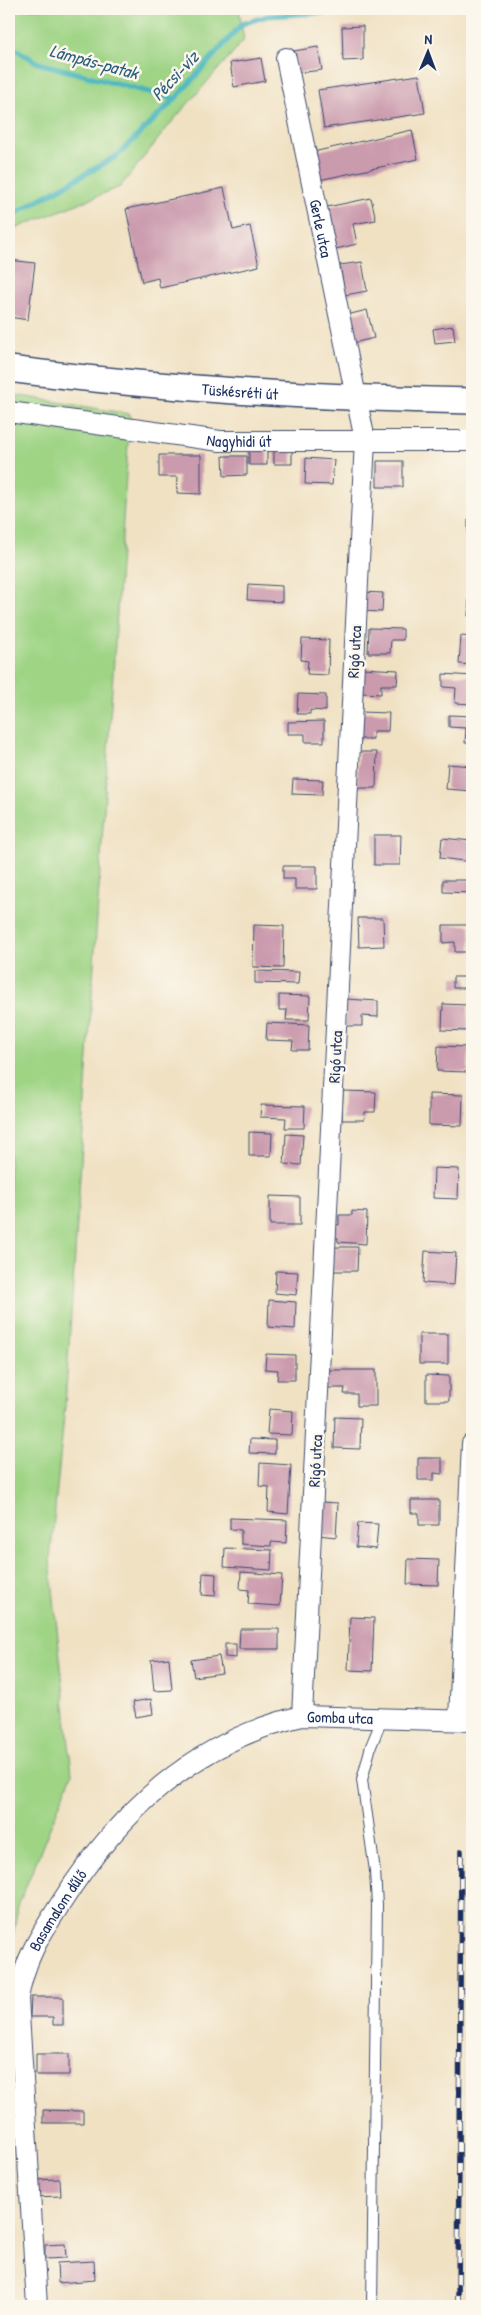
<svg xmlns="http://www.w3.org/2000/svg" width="481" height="2315" font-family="'Patrick Hand',sans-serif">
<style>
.green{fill:#9fd485;stroke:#5d8272}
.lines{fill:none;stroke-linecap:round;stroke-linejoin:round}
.stream{stroke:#46b5be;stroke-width:5.5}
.building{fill:#ca9aad}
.service-casing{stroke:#3b4a6d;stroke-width:12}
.minor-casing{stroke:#3b4a6d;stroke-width:22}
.tertiary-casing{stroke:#3b4a6d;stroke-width:28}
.service{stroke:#fff;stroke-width:10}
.minor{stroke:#fff;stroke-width:20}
.tertiary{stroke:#fff;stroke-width:25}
.rail-casing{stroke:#1b2f5e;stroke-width:5.5}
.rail{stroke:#fbf7ec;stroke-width:4;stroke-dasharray:11;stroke-linecap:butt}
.labels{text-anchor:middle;stroke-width:5;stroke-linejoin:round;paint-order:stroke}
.street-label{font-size:16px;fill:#1b2f5e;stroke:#fbf7ec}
.water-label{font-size:18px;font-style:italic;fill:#2a5e80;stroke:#fbf7ec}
</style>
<rect width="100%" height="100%" fill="#fbf7ec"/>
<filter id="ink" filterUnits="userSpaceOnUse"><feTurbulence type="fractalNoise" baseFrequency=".02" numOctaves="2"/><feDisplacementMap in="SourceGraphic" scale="10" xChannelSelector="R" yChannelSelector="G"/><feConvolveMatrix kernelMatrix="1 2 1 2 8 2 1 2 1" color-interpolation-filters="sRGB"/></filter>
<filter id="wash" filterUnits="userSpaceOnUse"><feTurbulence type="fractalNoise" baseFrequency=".0096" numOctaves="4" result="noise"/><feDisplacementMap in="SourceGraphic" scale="20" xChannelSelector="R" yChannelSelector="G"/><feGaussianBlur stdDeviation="1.12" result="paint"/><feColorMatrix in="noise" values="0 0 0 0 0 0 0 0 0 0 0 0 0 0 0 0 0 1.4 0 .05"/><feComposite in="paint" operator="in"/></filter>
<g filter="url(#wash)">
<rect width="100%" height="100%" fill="#f0e1c3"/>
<path class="green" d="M9 9H239L244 40 171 123 120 187 9 231Z
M9 394 130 414 65 1406 50 1560 72 1774 18 1906 9 1961Z"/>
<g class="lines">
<path class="stream" d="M9 45 38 63 175 99
M9 217 117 156 175 99 242 24 267 16 380 9"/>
</g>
<g id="blocks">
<path class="building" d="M363 26V60L343 61 342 27Z
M318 47 322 70 297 73 294 51Z
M261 58 265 81 234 87 230 63Z
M419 75 425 113 324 128 318 90Z
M412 130 418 159 319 180 313 152Z
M224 188 233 230 250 226 259 266 160 288 158 278 142 282 126 209Z
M371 198 376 220 353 224 357 244 336 249 327 207Z
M9 260 35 263 28 320 9 317Z
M362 262 367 291 345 295 340 265Z
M367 310 374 338 353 343 347 315Z
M453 326 455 341 435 343 433 329Z
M249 450H267V465H249Z
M274 450H292V464H274Z
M159 455H201V494L177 493 178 477H159Z
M223 456H247V475L224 476Z
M306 458 334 460 332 485 305 484Z
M377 461H403V487H377Z
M468 520H472V550L468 549Z
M248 584 282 586V602L247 600Z
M362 592 383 593 382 612 361 611Z
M469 592H472V616H468Z
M369 628 403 629V640H391L390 653H368Z
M461 636 472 637V665L459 664Z
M302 639 329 640 328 675 307 674 308 661 301 660Z
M362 668 398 670 397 685H381V694L361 693Z
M443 674 472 676V704L455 703 456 688 443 687Z
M298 694 326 695V711L310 710V714H297Z
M360 712 389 713 388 731H373V739H359Z
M449 715 472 716V743H465L466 728 449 727Z
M324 721V742H305V734H288V722Z
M358 752H377L376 788H357Z
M448 764 472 766V791L446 789Z
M293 779 323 780 322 795 292 794Z
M374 835H401L400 865H374Z
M442 838 472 841V862L440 858Z
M283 866H317V889H295V879H283Z
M443 880H472V893L443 892Z
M358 918H383L384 946 359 947Z
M254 925 284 926 283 968 253 967Z
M443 925H470L471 952H455V942L443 943Z
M255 971 299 972 298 984 255 983Z
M453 977H467V988H453Z
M279 995 310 996 309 1020H286L287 1010H279Z
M346 999 378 1001V1017L362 1016V1026H345Z
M443 1004 468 1005V1031L442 1030Z
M267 1023 309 1025 308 1050H292L293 1041 266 1040Z
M438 1046 469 1047 468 1072 437 1071Z
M343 1091 376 1092 375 1112H365L364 1120H342Z
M429 1094 463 1095 462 1126 429 1125Z
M261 1105 305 1106 304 1128H285L286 1118 260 1117Z
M249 1132 272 1133 271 1156H249Z
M286 1134 303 1135 301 1165 284 1164Z
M434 1168 459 1169 458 1199 433 1198Z
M270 1196 300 1197V1225H270Z
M352 1211 367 1212 366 1244 338 1242V1238L333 1237 334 1225H339V1215H352Z
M333 1247H358L357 1271H332Z
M425 1251 456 1253 454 1285 423 1283Z
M276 1271 298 1272 296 1295 275 1293Z
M269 1300 296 1302 295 1329 268 1327Z
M419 1334H448V1364H419Z
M266 1354 295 1355V1380H277L278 1370 265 1369Z
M324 1370H376V1406H357V1394H344L345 1388H324Z
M426 1375 449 1376V1401H426Z
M269 1409 293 1411 292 1435 267 1434Z
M335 1417 361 1418 360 1449 334 1448Z
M250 1439 275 1440V1454L249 1453Z
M418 1458H442V1474L434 1473V1480H418Z
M260 1463 291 1465 288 1514 268 1512 269 1487 259 1486Z
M411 1500H439V1525H419V1513H411Z
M321 1502 338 1503 336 1537 318 1535Z
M230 1518 287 1520 286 1543 271 1542V1546L241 1544V1530L230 1529Z
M358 1523 378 1524 376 1549 356 1547Z
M225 1548 272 1550 271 1570 224 1567Z
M408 1559 439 1560 438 1585 407 1584Z
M241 1572 282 1575 280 1606 248 1604 249 1590 240 1589Z
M203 1573 216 1574 215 1596 202 1595Z
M350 1617 374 1618 372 1671 348 1670Z
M240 1629H279V1649H239Z
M225 1644H236V1658L225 1657Z
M219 1656 222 1673 194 1677 191 1660Z
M169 1658 172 1690 154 1691 151 1660Z
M151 1699 153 1714 136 1717 133 1702Z
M31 1997H63V2025H53V2017H30Z
M36 2054H69V2075H36Z
M43 2110 83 2111V2123H43Z
M60 2179 61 2196 32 2197 31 2180Z
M65 2244 66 2258 45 2259V2245Z
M94 2261 95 2280 58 2283 57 2263Z"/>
</g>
</g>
<g filter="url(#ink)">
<use href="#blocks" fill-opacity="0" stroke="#3b4a6d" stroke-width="1"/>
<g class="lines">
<defs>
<path id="service" d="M372 2306 377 1905 375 1871 362 1780 371 1746 383 1717"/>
<g id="minor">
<path id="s1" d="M286 58 365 440 302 1716"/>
<path id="s2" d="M9 412 220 441H472"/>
<path d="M459 1719 472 1444"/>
<path id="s3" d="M37 2306 18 1998C25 1958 39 1937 61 1903 119 1812 194 1741 302 1716L472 1721"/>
</g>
<g id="tertiary">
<path id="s4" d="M9 369C163 389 317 398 472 401"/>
</g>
</defs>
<use href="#service" class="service-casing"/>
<use href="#minor" class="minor-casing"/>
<use href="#tertiary" class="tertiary-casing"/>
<use href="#service" class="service"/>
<use href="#minor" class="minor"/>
<use href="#tertiary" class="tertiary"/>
<defs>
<path id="rail" d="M458 2306 461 1851"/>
</defs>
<use href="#rail" class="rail-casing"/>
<use href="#rail" class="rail"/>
</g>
</g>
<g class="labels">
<g class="street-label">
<text dy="6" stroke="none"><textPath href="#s1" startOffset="174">Gerle utca</textPath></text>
<text dy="6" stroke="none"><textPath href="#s4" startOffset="232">Tüskésréti út</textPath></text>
<text dy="6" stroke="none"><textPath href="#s2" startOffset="232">Nagyhidi út</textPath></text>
<text transform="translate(354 652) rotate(-87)" y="6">Rigó utca</text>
<text transform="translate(335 1057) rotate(-87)" y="6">Rigó utca</text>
<text transform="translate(315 1461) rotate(-87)" y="6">Rigó utca</text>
<text dy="6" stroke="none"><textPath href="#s3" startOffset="765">Gomba utca</textPath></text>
<text dy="6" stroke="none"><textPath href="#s3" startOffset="406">Basamalom dűlő</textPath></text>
</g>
<g class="water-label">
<text transform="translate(94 62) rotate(15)" y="6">Lámpás-patak</text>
<text transform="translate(175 76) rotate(-47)" y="6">Pécsi-víz</text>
</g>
</g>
<rect width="481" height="2315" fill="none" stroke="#fbf7ec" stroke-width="30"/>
<g transform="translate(428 52) rotate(1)" stroke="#fbf7ec" stroke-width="4" paint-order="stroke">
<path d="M0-4L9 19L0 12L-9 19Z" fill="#1b2f5e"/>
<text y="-8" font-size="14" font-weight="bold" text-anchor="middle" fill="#1b2f5e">N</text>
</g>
</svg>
